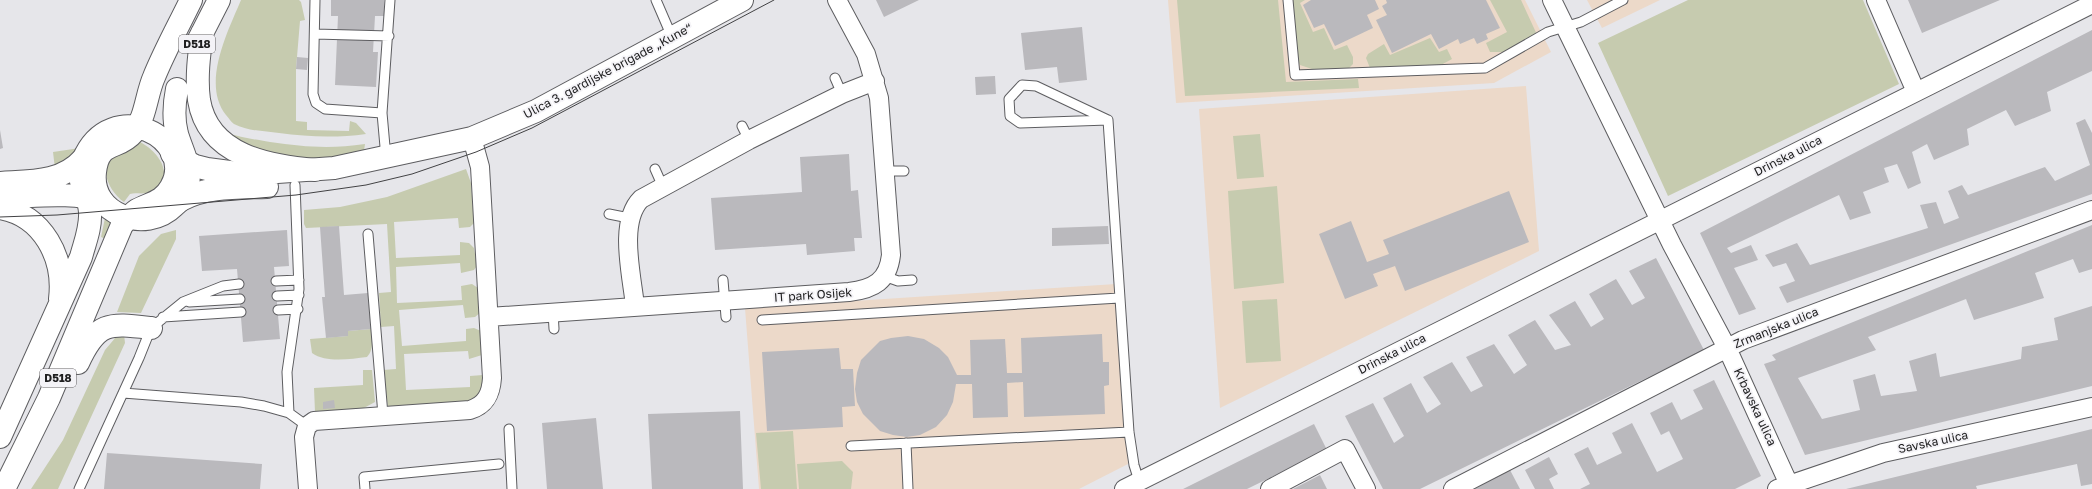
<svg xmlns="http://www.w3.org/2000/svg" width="2092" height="489" font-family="'Golos Text',sans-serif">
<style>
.education{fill:#ecd9c9}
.green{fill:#c6cbaf}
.building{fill:#bab9bd}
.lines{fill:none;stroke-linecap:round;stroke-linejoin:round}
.lane-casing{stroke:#5d5d60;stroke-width:11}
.street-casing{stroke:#5d5d60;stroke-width:20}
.secondary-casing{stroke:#5d5d60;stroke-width:24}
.primary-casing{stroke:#5d5d60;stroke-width:24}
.lane{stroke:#fff;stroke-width:9}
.street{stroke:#fff;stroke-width:18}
.secondary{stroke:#fff;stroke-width:22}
.primary{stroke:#fff;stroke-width:22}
.tram{stroke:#424244;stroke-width:1}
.labels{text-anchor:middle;stroke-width:3.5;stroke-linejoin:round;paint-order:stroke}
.shield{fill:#f4f3f7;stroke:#605f61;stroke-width:1}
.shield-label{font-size:11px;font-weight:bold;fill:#202021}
.street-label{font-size:12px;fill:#202021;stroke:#f4f3f7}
</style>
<rect width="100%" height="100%" fill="#e6e6ea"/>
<path class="education" d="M1168 0H1525L1551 52 1494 83 1176 103Z
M1587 0H1660L1602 28Z
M1526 86 1539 251 1220 408 1199 109Z
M1116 284 1128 464 1079 489H759L745 308Z"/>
<path class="green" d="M241 0H299L301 2 305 20 300 21 296 69V121L307 122V130L349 131 350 121 356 123 366 134C337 138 308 137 279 133 264 131 247 131 234 124 231 122 229 118 226 115 201 84 228 31 241 0Z
M1177 0H1278L1286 82 1358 79 1359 88 1185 96Z
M1291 0H1305L1300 3 1313 32 1324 28 1334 50 1347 45 1353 57V64L1348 69H1312L1300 65 1297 59Z
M1490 0H1521L1539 39 1508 52H1490L1486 43 1507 32Z
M1688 0H1863L1899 84 1668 196 1598 43Z
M1430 38 1439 52 1447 49 1452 59 1441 65 1374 69 1370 68 1366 58 1368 54 1384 44 1390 55Z
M225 132C241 138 253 139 270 142 304 147 331 149 365 144L364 151 357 157 307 160 264 154Z
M1260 134 1264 177 1237 179 1233 136Z
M140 142C160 152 178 180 149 192 142 195 136 192 130 194L124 202C110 193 96 167 116 155 125 149 133 151 140 142Z
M80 148 55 169 53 152Z
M466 169 471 183 474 223 470 227 459 228 458 218 394 222 396 258 460 255V242L469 243 474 248 477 266 474 270 461 273 460 263 396 267 397 303 462 300 461 286 472 284 478 288 481 312 475 317 465 318 463 305 399 310 402 346 466 341V329L474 328 481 331 482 355 469 359 468 351 404 354 406 390 470 387V376L483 375 484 391 471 403 388 407 383 370 396 369 394 326 381 327 379 293 391 292 387 224 306 228 304 224V210L340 207 387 197Z
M1277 186 1284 283 1234 289 1228 191Z
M105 218 113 219 108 240 101 237Z
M176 230V239L141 313 117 312 139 256 161 234Z
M1277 299 1281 361 1246 363 1242 301Z
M371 329C372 339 374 350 367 357 350 359 326 363 312 353L310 339 348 336V331Z
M124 334 125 343 58 489H31L63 440 105 350 116 337Z
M363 370H372L375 402 362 409 315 412 314 388 363 385Z
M793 431 797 489H761L756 433Z
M842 461 853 472 851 489H799L797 464Z"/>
<path class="building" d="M331 0H384V16H375L373 52H378L376 87 335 85 338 16H331Z
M876 0H919L884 17Z
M1311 0H1375L1379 9 1367 15 1373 28 1335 46 1324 24 1314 28 1303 5Z
M1386 0H1486L1500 28 1486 34 1488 39 1477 44 1474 38 1460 44 1458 39 1439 49 1431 34 1392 53 1376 20 1387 15 1382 6 1387 3Z
M1908 0H2000L1922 33Z
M1082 27 1087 80 1059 83 1057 67 1025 70 1021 33Z
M2092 30V71L2047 92 2051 111 2015 126 2006 110 1967 129 1969 145 1934 160 1927 144 1912 152 1921 183 1908 189 1897 164 1884 168 1889 182 1863 192 1871 213 1850 220 1839 195 1727 248 1731 253 1751 245 1758 260 1734 268 1756 309 1739 315 1700 233Z
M297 57 308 58 307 70 296 69Z
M995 76 996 94 976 95 975 77Z
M2085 119 2092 133V194L1787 303 1779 287 1795 281 1786 263 1773 267 1765 255 1797 243 1810 265 1928 228 1920 205 1936 202 1944 224 1959 218 1948 191 1962 185 1968 195 2045 167 2055 181 2090 165 2076 123Z
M0 130 3 148 0 149Z
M849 154 851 191 858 190 862 238H854L855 251 807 255 806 244 715 250 711 198 802 192 800 157Z
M1509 191 1529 242 1405 291 1395 266 1373 274 1378 286 1345 299 1319 234 1351 221 1367 262 1389 254 1383 240Z
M2092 225V269L2079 273 2073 259 2035 273 2044 298 1974 320 1966 299 1868 337 1876 350 1798 378 1822 419 1860 410 1853 380 1875 374 1881 396 1917 391 1909 361 1936 353 1940 377 2021 359 2022 347 2058 340 2054 318 2092 306V386L1805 455 1764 364 1776 360 1772 355Z
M339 226 344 295 368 293 371 329 348 331V336L326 338 322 297H325L320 227Z
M1108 226 1109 244 1052 246V228Z
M287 230 289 266 274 267 280 339 243 342 237 269 202 271 199 236Z
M1656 258 1704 350 1420 489H1383L1345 416 1373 403 1394 443 1404 436 1383 398 1411 383 1427 413 1441 404 1423 377 1452 362 1471 392 1483 386 1466 357 1494 344 1514 374 1527 365 1508 335 1535 320 1555 350 1571 345 1549 315 1575 301 1591 327 1604 319 1589 294 1616 279 1632 305 1645 298 1629 271Z
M1102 334 1103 362H1109V385L1104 386 1105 414 1024 417 1023 382 1007 383 1008 417 973 418 972 384H956L953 402 947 415 936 427 920 435 907 437 893 435 880 431 863 414 857 402 855 389 857 373 861 360 880 341 891 338 908 336 924 339 939 348 948 357 957 375H971L970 340 1005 339 1007 373H1022L1021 338Z
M839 348 841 369H853L855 406 842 407 843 427 767 431 762 352Z
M1714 380 1761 476 1735 489H1580L1590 484 1574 454 1588 447 1597 465 1622 453 1612 433 1632 423 1657 472 1683 459 1669 431 1661 435 1650 413 1672 402 1681 420 1703 409 1693 390Z
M334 400 335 408 323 409V402Z
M740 411 743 489H652L648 414Z
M596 418 603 489H547L542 423Z
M1314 424 1327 450 1247 489H1183Z
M2092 429V484L2081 486 2077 464 1976 486 1977 489H1846Z
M107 453 262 464 260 489H104Z
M1549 457 1558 474 1549 479 1554 489H1535L1525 470Z
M1510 470 1520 489H1474Z
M1320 475 1327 489H1293Z"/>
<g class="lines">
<defs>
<path id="lane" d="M315 0 313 94 316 103 325 109 382 113
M656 0 672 37
M1288 0 1295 75 1485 68 1548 32 1581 22 1623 0
M315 34 389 36
M835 78 842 94
M1108 120 1036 86 1022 85 1009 99 1010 116 1020 123 1108 120 1129 432 1134 465 1139 481
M742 126 749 140
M386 158 382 113 390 0
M655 169 663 187
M885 171H904
M609 214 629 218
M368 234 383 415
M884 276 898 281 912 280
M723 280 726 317
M276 281 299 280
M277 296 299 295
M189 302 240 299
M278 310 298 309
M553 312 554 329
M163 317 241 312
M762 320 1119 298
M123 393 241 402 264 406 289 413 307 426
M289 413 287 372 299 289 295 185
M509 429 512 489
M906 443 908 489
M851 446 1129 432
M79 489 139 358 151 328 183 302 223 286 239 284
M365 489 364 477 499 464"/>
<path id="street" d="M1552 0 1672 245 1727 348 1791 489
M1876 0 1916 92
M635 306C632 276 618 222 641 199L749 140 842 94 875 81
M489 317 849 292C874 289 888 281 891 255L879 98 866 54 837 0
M308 489 304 437 307 426 314 421 470 410C486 405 491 394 492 378L481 184 480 167 472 138
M1124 489 2092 4
M1270 489 1345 449 1366 489
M1453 489 1743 340 2092 210
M1777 489 1883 453 2092 407"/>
<path id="secondary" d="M172 154 195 166 207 169 237 173H263L334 168 472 138 536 111 742 0
M0 183C30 181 62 183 83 159
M0 197C32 197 71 191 102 201
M181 200C207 186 238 188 267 187"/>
<path id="primary" d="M202 33C199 55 196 78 199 100 208 156 269 166 315 170
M196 45 219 0
M177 89C174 104 173 119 177 134 183 154 193 168 187 190 185 196 179 202 174 206 146 234 90 215 95 172 99 139 118 151 133 133 146 118 146 95 154 77 165 50 179 25 191 0
M0 208C43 215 65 258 60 299
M78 363C97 321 109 323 151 328
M0 437 81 257C85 242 91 228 90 212 89 192 74 183 83 160 111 93 198 139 171 187 163 202 150 203 137 210 131 214 127 220 122 225L49 398 4 489"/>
</defs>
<use href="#lane" class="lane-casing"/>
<use href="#street" class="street-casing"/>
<use href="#secondary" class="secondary-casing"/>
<use href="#primary" class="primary-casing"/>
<use href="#lane" class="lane"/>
<use href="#street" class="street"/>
<use href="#secondary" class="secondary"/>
<use href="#primary" class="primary"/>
<path class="tram" d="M0 217 57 215 296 195 366 185 412 174 476 152 532 128 774 0"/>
</g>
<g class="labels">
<g class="shield">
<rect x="179" y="35" width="36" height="18" rx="3"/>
<rect x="40" y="369" width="36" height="18" rx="3"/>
</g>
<g class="shield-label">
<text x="197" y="48">D518</text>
<text x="58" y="382">D518</text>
</g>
<g class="street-label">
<text transform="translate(608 71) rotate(-28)" y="4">Ulica 3. gardijske brigade „Kune“</text>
<text transform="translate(1788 156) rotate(-27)" y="4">Drinska ulica</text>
<text transform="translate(813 295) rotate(-4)" y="4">IT park Osijek</text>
<text transform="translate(1776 328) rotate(-22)" y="4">Zrmanjska ulica</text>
<text transform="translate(1392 354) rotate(-27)" y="4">Drinska ulica</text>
<text transform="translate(1755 407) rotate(65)" y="4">Krbavska ulica</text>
<text transform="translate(1933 442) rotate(-12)" y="4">Savska ulica</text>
</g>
</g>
</svg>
